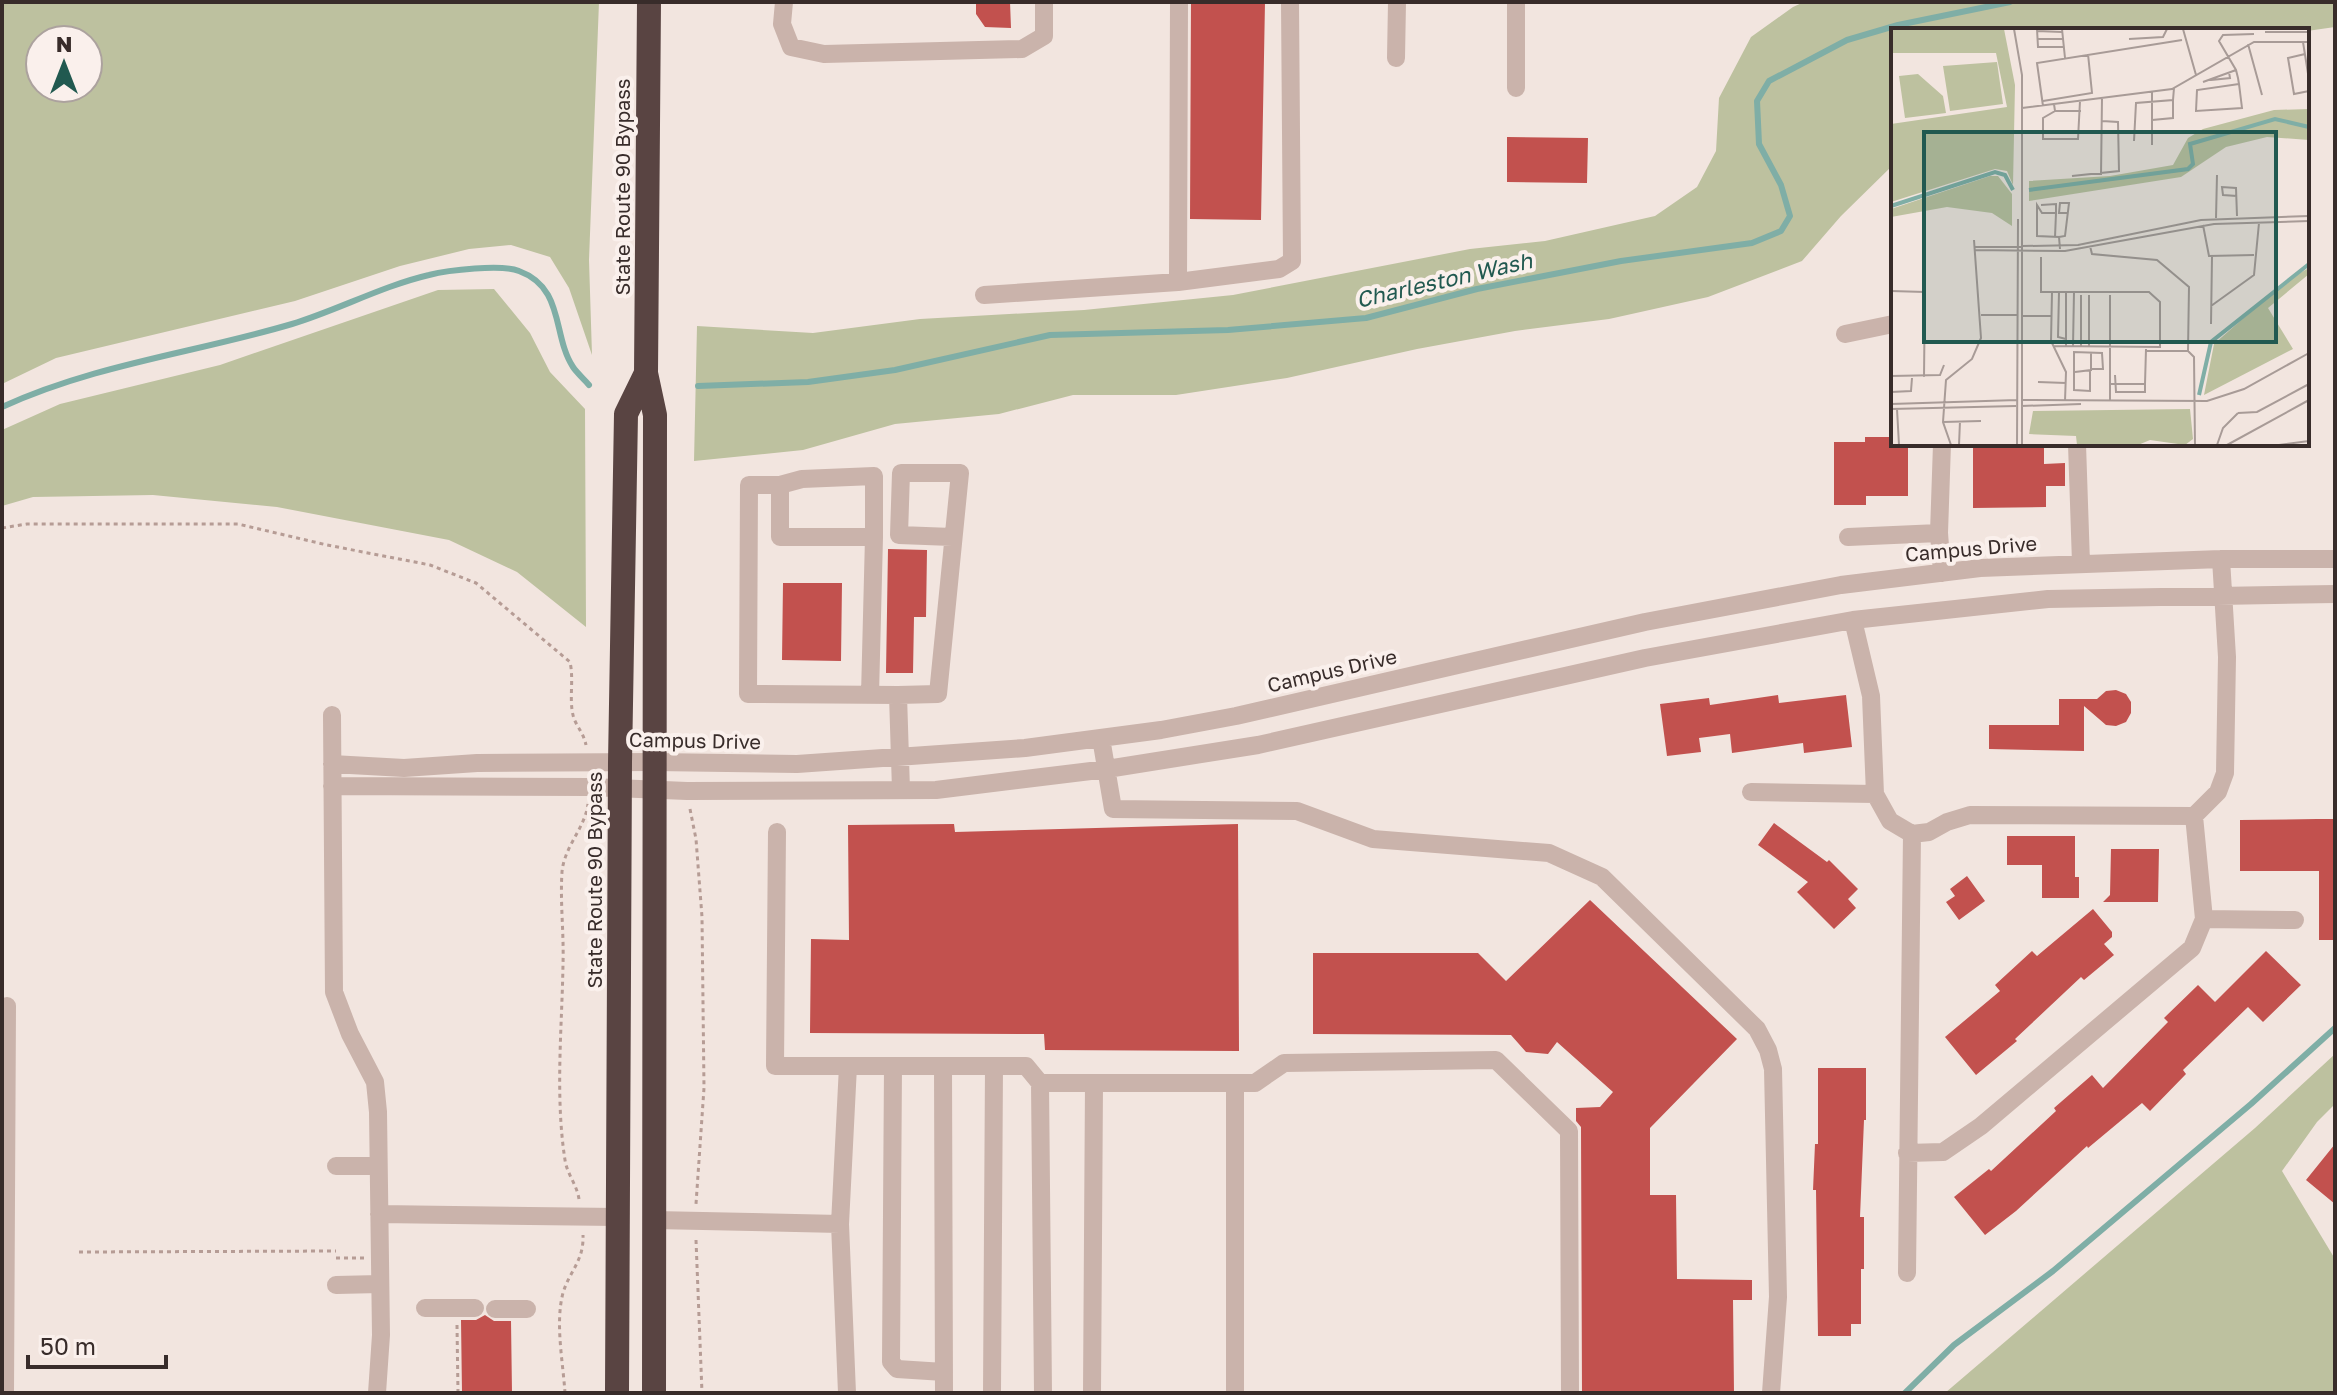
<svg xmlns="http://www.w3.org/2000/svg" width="2337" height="1395" font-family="'Golos Text',sans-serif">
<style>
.green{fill:#bdc19f;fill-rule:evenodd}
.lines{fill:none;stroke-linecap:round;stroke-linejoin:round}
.stream{stroke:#7faea6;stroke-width:6}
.building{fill:#c2514e}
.path{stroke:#b69c95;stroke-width:3;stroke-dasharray:4 4;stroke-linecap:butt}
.minor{stroke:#cab3ab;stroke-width:18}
.highway{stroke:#594442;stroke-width:24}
.labels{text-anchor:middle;stroke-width:8;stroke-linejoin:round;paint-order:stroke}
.street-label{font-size:20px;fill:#382c2a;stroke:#faf0ec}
.water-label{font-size:22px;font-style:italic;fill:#215950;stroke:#faf0ec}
.inset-river{fill:none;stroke:#7faea6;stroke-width:4}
.inset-road{fill:none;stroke:#a89b97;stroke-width:2}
.view{fill:#215950;fill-opacity:0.15;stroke:#215950;stroke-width:4}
.inset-edge{fill:none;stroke:#382c2a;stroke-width:4}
</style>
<rect width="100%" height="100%" fill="#f2e5df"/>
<path class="green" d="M2 2H599L589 260 592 355 569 288 550 257 511 245 469 249 400 266 295 301 56 358 2 384ZM40 40H88V88H40Z
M1804 2H2335V27L2307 31 1893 30V165L1841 216 1802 261 1708 297 1609 319 1515 331 1417 349 1287 378 1176 395H1073L999 414 895 424 803 450 694 461 697 326 813 333 920 319 1084 310 1233 295 1470 249 1545 241 1655 216 1697 187 1716 151 1719 98 1751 37 1793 7Z
M494 289 530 333 550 372 585 409 586 627 517 572 449 540 277 507 153 495 33 497 2 506V430L60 404 220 365 438 290Z
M2335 1054V1104L2317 1122 2282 1171 2335 1259V1393H1945L2255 1128Z"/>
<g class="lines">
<path class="stream" d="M698 386 808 382 895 370 1050 335 1228 330 1366 318 1477 289 1621 261 1752 243 1781 231 1790 216 1781 185 1759 144 1757 101 1769 81 1847 40 1898 25 2010 2
M2 407C96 364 194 353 292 324 338 310 382 286 429 275 448 270 502 264 519 271 565 288 552 335 573 367 577 373 584 379 589 385
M1905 1393 1954 1345 2053 1271 2251 1104 2335 1028"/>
</g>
<path class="building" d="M976 2H1010L1011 28 985 27 976 14Z
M1191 2H1265L1261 220 1190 219Z
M1507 137 1588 138 1587 183 1507 182Z
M1865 437H1893V444H1908V496H1866V505H1834V442H1865Z
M2044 447V464L2065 463V486H2046V507L1973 508V448Z
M888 549 927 550 926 617H914L913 673H886Z
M783 583H842L841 661 782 660Z
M2116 690 2126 694 2131 702V713L2126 722 2116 726 2106 725 2084 706V751L1989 749V725H2059V699H2097L2106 691Z
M1778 695 1779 703 1846 695 1852 747 1804 753 1803 743 1732 753 1730 734 1699 738 1701 752 1667 756 1660 704 1709 698 1710 705Z
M2317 819H2335V940H2319V871H2240V820Z
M1774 823 1827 862 1829 860 1858 889 1848 899 1856 908 1834 929 1797 892 1808 882 1758 845Z
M954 824 955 832 1238 824 1239 1051 1045 1050 1044 1034 810 1033 811 939 849 940 848 825Z
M2007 836H2075V877H2079V898H2042V865H2007Z
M2111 849H2159L2158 902H2103L2110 895Z
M1967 876 1985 901 1959 920 1946 902 1955 896 1950 889Z
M1590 900 1737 1039 1650 1128V1195H1676L1677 1279 1752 1280V1300H1733L1734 1393H1582L1581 1127 1576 1121V1108L1600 1107 1613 1092 1557 1042 1548 1054 1526 1052 1511 1035 1313 1034V953H1478L1506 981Z
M2093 909 2112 932V937L2104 944 2114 955 2084 980 2081 977 2015 1039 2017 1041 1976 1075 1945 1037 2000 991 1995 985 2032 951 2037 956Z
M2266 951 2301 985 2263 1022 2248 1007 2183 1070 2186 1074 2150 1111 2142 1103 2088 1148 2087 1146 2016 1211 1985 1235 1954 1197 1989 1169 1991 1171 2056 1111 2054 1108 2092 1075 2103 1088 2168 1022 2164 1018 2198 985 2215 1002Z
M1818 1068H1866V1120H1864L1860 1217H1864V1269H1861V1324H1851V1336H1818L1816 1190H1813L1815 1144H1818Z
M2335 1144V1204L2306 1180Z
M485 1315 494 1321H511L512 1393H462L461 1320H476Z"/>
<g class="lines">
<path class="path" d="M2 528 27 524H238L327 545 430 565 476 583 570 662C574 680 569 698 573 715 575 725 583 731 586 745
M690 809 696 839 702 917 704 1088 696 1204
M579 1199C577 1185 567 1174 565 1160 555 1096 562 1028 563 964 564 933 560 902 562 872 564 847 585 828 588 804
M696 1240 702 1393
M79 1252 336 1251
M336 1258H364
M457 1325 458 1393
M565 1393C563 1362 555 1323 563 1293 570 1270 584 1261 583 1235"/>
<path class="minor" d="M784 2 782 24 791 47 824 54 1022 49 1044 36V2
M1516 2V88
M1396 58 1397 2
M1178 282 1179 2
M984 295 1178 282 1279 269 1292 261 1290 2
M1845 334 1893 324
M2077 444 2081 563
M780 485 802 479 874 476V537H780V485H749L748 694 898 695 901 790
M1848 537 1939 533
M1942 573 1939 533 1942 444
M1853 620 1871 696 1875 794 1890 821 1912 834 1929 832 1947 822 1970 815 2194 816 2218 792 2225 773 2227 657 2221 559
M870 695 874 537
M898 695 938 694 960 473H901L899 535 952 537
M332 715 334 992 350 1034 375 1082 378 1112 381 1335 377 1393
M1101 738 1113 809 1297 811 1373 839 1549 853 1602 877 1757 1029 1768 1050 1773 1069 1778 1297 1771 1393
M332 764 404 768 477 763 654 762 797 764 1025 748 1161 730 1236 716 1645 622 1841 585 1980 568 2221 559H2335
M332 786 591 787 687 791 936 790 1107 769 1258 745 1645 658 1853 620 2048 599 2335 594
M1751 792 1875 794
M777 832 775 1066H1026L1040 1083H1255L1284 1063 1496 1060 1569 1131 1570 1393
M2204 919 2295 920
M893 1066 891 1362 897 1369 944 1372
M943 1066 944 1393
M1040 1083 1043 1393
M1235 1083V1393
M1907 1153 1943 1152 1981 1126 2192 948 2204 919 2194 816
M336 1166H378
M379 1214 617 1217
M654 1220 840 1224
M1907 1273 1912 834
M336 1285 380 1284
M425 1308H475
M495 1309H527
M5 1393 7 1006
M847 1393 840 1224 848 1066
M992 1393 994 1066
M1092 1393 1094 1083"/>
<path class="highway" d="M649 2 646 373 655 415 654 1393
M617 1393 620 762 626 414 646 373"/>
</g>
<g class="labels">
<g class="street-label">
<text transform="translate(623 187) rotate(-90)" y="7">State Route 90 Bypass</text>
<text transform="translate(1971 549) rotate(-5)" y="7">Campus Drive</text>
<text transform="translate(1332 671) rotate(-13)" y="7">Campus Drive</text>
<text transform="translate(695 741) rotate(1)" y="7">Campus Drive</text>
<text transform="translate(595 880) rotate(-90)" y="7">State Route 90 Bypass</text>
</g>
<g class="water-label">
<text transform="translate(1444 280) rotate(-13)" y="8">Charleston Wash</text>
</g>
</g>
<g transform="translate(1891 28)">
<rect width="418" height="418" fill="#f2e5df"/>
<path d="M0 1H113L124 57 122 157 116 143 104 141 0 174V96L116 79 105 25H0ZM106 34 112 76 59 83 52 38ZM27 46 52 68 55 85 14 90 8 48ZM418 81V112L376 109 335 119 290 149 138 173V153L219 148 282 137 297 110 312 101 383 82ZM99 148H107L121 166V198L101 185 56 179 0 189V181ZM418 240V246L377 280 402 321 313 367 323 316 396 252ZM299 381 302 411 294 417 259 412 247 417H186L185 408 138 406 142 383Z" fill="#bdc19f"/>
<path class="inset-river" d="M138 162 297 141 302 136 299 116 384 91 418 99M0 178 104 144 114 147 122 162M308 367 320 314 418 236"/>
<path class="inset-road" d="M123 1 131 47V417M146 1 147 19H172M171 1 174 30M292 1 305 47M146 3 171 4M374 4H418M146 11H172M238 11 272 9 276 1M412 14 418 52M357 16 371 67M414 26 397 30 403 66 418 63M320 52 339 50 338 44M312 54 345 42M348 56 306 62 305 83 351 80 348 56 347 50 345 42 328 13 332 7 363 6M261 64V117M152 73 201 65 197 26M163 76 164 83 152 90V111H187L189 73M152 78 146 35 291 12M131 80 281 61 363 14H418M164 83H190M261 92 282 90V73M243 113 245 75 282 72 283 60M210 147 211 70M181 148 228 143 227 94 211 93M346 168 332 167 331 159 345 160 346 188M150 177 165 176V185H151L146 177V208L168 209 169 221M325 190 326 147M312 197 318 228 363 227M164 209 165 185M168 209 174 208 178 175H169L168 185H176M199 218 201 226 266 232 298 259 297 323M83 219 187 217 310 192 418 188M83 222 174 223 323 196 418 193M150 229V264H258L269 274V319L162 318M0 263 34 264M161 264 160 313 175 344 174 373M168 264 167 309 175 311M175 264V318M190 267V318M219 267V373M320 278 363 247 368 195M90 287H126M131 288H160M320 296 321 229M182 318 183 264M198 318V267M255 323H297L303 329 304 417M199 343V363L183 362V324L211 325 212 341H200M184 344 200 342V325M224 347 225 364H254V356M0 348 49 347 53 337M33 349 34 255M147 354 175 355M219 356H254L255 321M0 364 20 363 21 350M130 372 316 373 353 361 418 325M0 376 126 372M130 378 190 376M0 381 125 378M6 381 8 417M347 385 366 384 418 356M52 394 90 393M60 417 52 394 55 352 81 331 90 310 83 212M68 417 69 393M126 417 127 191M326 417 332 400 347 385M336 417 418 372M388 417 418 413"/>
<path class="view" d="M33 104H385V314H33Z"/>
<rect width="418" height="418" class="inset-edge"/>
</g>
<rect width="2337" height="1395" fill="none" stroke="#382c2a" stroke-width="8"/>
<g transform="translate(64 64)"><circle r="38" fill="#faf0ec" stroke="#aca29e" stroke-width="2"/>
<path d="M0-6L14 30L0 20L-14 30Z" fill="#215950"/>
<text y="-12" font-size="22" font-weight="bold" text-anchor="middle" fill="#382c2a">N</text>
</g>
<path d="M28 1355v12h138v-12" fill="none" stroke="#382c2a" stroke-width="4"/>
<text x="40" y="1355" font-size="24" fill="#382c2a" stroke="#faf0ec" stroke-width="6" paint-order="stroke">50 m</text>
</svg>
